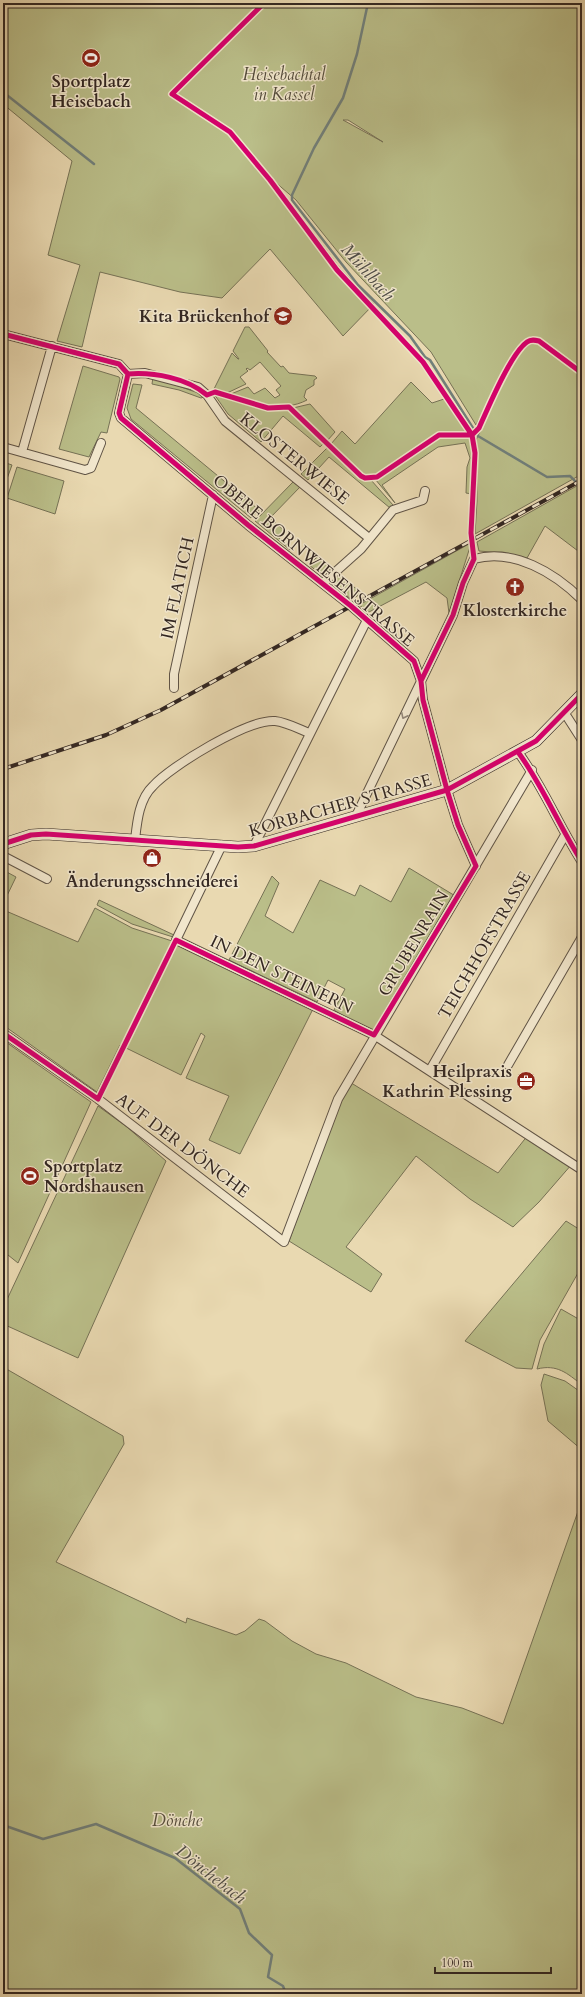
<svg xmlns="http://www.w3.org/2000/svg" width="585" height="1997" font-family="Cardo,serif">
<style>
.green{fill:#babe89;stroke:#767256;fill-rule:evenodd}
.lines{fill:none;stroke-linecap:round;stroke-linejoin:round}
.stream{stroke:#717f7a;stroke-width:2.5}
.street-casing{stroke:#605446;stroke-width:10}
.secondary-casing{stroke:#332722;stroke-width:12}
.street{stroke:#f1e6cc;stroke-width:8}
.secondary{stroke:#f1e6cc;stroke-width:11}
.rail-casing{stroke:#332722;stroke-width:4}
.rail{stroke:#f1e6cc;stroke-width:2.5;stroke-dasharray:8;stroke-linecap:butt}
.cycleway-casing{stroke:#f1e6cc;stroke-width:8}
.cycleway{stroke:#d6006c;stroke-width:5}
.oneway{stroke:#928677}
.labels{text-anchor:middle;stroke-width:3;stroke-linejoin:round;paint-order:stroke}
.park-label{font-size:17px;font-style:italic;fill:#554d3c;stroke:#f1e6cc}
.poi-label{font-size:17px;font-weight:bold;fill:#332722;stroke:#f1e6cc}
.street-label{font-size:17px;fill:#332722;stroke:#f1e6cc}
.water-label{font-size:18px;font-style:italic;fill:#4d4c47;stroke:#f1e6cc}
</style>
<rect width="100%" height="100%" fill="#e9d9b1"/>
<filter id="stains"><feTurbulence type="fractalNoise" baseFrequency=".005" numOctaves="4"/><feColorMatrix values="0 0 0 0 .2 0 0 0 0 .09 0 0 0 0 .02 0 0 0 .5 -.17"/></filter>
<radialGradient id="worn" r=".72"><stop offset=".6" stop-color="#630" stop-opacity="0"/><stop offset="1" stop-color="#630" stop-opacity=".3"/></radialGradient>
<path class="green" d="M3 3H262L176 86 178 90 255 16 266 3H582V370L543 341 531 337C511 347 488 404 476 425L431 352 346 262 296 200 274 181 340 268 374 304 343 336 270 249 222 298 180 292 100 272 82 347 57 341 80 265 48 255 72 161 3 104ZM343 120H348L383 142Z
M245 327H249L268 351 267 352 281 367 283 366 289 373 315 376 317 378 314 380V385L306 390 304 397 307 400C283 413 255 402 231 394L248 387 254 394 265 388 275 398 280 395 276 390 281 386 260 362 250 370 247 368 246 369 248 371 240 377 246 384 227 393 214 389 232 353 238 359H239L233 351Z
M538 343 582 377V474L475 534 477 501 476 440 509 371 522 351 530 344Z
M83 366 119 377 120 379 107 433 101 432 89 457 59 449Z
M153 377 201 394 204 397 201 398 179 390 152 384Z
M411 382 432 403 444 399 467 433 439 434 375 475 366 476 331 444 342 431 355 444Z
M133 384 142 385 136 408 259 510 251 518 131 419 127 408Z
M214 394 268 409H289L324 443 320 447 283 416 261 442 228 414Z
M310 404 335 432 327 441 293 408Z
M446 436 469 437 473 453 472 494 466 493 467 467 470 458 465 443 438 447 382 485 395 503 375 479 440 437Z
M328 447 360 478 371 480 393 505 390 508 329 457 308 480 301 474Z
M3 462 12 465 4 487 3 486Z
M17 467 64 481 55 514 7 498Z
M293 482 300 487 270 518 285 531 279 538 291 548 290 550 255 521Z
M582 483V554L545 526 527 558 503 553 479 551 477 542Z
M469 544 470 547 449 613 447 598 426 582 369 612 359 605Z
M318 556 332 568 322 575 309 565Z
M339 574 361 593 352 600 331 583Z
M409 868 457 897 374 1035 334 1010 345 989 328 980 317 1002 229 960 272 876 279 883 265 916 293 933 320 880 355 896 360 885 391 902Z
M3 870 16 877 3 904Z
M99 900 174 935 173 937 132 924 97 905Z
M95 908 132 928 172 941 166 953 172 956 177 945 313 1009 240 1154 209 1140 229 1096 186 1078 205 1036 201 1033 181 1075 120 1045 97 1092 3 1025V919L6 911 78 942Z
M3 1040 91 1102 18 1263 3 1251Z
M348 1081 498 1173 528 1135 572 1164 539 1202 513 1227 470 1199 416 1156 346 1247 382 1274 371 1292 289 1241Z
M98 1106 127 1127 166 1161 78 1358 3 1324V1308Z
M566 1221 582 1231V1266L540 1340 532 1369 516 1368 465 1341Z
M561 1309 582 1321V1385C567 1373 557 1364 537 1369L544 1344Z
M3 1367 123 1436 124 1444 56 1562 186 1623 187 1618 236 1635 245 1631 259 1619 265 1621 292 1641 316 1654 346 1663 416 1697 462 1708 503 1724 582 1500V1994H3Z
M544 1374 565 1381 582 1393V1450L548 1421 541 1385Z"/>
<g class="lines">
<path class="stream" d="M368 3 357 54 343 98 314 148 292 195V200L358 285 410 336 425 357 430 360 478 436 547 477 570 476 582 488
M3 92 94 164
M3 1825 43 1839 96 1824 175 1858 240 1909 249 1933 272 1955 268 1977 283 1986 286 1994"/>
<defs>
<path id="street" d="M3 334 119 364 128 374
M128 374 119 413 121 418 248 525 351 606 414 661 421 681 423 700 447 790 458 825 476 866
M128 374 145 373 198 387 207 395 225 421 369 538
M3 447 85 470 91 468 101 443
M22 452 52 346
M323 583 361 549 393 510 423 500 425 491
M174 688V674L213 495
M564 712 582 740
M518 752C543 786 559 826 582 862
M356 816 453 615 463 583 474 559C514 548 555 573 582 600
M135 840C137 822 139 799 153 786 171 766 248 719 275 721 286 722 299 729 309 733
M222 845 176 940 374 1035 582 1170
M254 846 367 620
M3 856 47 879
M3 1033 98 1099 284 1242 338 1099 532 770
M508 1065 582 937
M430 1070 565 835"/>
<path id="secondary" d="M3 844 31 835 46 834 238 847 254 846 447 790 536 741 582 694"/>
</defs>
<use href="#street" class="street-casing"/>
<use href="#secondary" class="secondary-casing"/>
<use href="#street" class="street"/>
<use href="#secondary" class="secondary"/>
<defs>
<path id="rail" d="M3 769 106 735 161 710 582 480"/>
</defs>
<use href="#rail" class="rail-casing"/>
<use href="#rail" class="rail"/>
<defs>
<path id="cycleway" d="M264 3 172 94 230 132 270 180 337 270 423 362 472 435 475 453 471 533 474 559 463 583 453 615 421 681
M3 334 119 364 128 374
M128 374C154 372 187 378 207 395L215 392 268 408 289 407 361 476 365 478 377 477 439 435H472
M472 435 479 428C488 408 511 353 527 342 531 339 535 340 539 341L582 373
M518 752C543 786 559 826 582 862
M3 844 31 835 46 834 238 847 254 846 447 790 536 741 582 694
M3 1033 98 1099 176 940 374 1035 476 866 458 825 447 790 423 700 421 681 414 661 351 606 248 525 121 418 119 413 128 374"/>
</defs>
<use href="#cycleway" class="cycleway-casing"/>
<use href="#cycleway" class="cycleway"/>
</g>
<defs><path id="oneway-chevron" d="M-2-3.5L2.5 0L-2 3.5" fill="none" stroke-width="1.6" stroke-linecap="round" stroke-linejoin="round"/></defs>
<use class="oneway" href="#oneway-chevron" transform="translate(404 716) rotate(116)"/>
<defs>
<symbol id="stadium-disc" viewBox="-11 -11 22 22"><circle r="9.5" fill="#8f2418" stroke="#f1e6cc"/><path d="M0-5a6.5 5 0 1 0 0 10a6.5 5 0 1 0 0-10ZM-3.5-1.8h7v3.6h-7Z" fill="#fff"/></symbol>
<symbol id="school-disc" viewBox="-11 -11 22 22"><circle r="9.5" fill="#8f2418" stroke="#f1e6cc"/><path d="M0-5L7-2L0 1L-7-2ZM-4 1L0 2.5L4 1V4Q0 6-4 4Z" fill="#fff"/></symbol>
<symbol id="church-disc" viewBox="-11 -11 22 22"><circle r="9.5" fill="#8f2418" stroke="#f1e6cc"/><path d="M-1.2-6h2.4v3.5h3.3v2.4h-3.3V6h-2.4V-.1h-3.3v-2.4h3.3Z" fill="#fff"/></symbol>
<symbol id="shop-disc" viewBox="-11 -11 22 22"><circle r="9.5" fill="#8f2418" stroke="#f1e6cc"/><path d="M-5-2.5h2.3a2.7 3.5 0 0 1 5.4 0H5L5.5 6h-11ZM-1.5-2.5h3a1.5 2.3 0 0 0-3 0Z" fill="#fff"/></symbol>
<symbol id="office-disc" viewBox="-11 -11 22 22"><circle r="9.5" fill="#8f2418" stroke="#f1e6cc"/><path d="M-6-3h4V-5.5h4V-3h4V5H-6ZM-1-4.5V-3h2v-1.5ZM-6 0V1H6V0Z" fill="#fff"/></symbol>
</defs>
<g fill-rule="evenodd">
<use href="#stadium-disc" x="80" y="47" width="22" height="22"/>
<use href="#school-disc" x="272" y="305" width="22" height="22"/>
<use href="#church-disc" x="504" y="576" width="22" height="22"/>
<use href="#shop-disc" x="141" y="847" width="22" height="22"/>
<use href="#office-disc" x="515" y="1070" width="22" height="22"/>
<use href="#stadium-disc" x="19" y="1165" width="22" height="22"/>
</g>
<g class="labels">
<g class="park-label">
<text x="284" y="80">Heisebachtal<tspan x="284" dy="20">in Kassel</tspan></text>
<text x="177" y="1826">Dönche</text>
</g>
<g class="poi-label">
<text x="91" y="87">Sportplatz<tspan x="91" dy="20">Heisebach</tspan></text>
<text x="269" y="322" text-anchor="end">Kita Brückenhof</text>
<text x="515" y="616">Klosterkirche</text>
<text x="152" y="887">Änderungsschneiderei</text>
<text x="512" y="1077" text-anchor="end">Heilpraxis<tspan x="512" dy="20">Kathrin Plessing</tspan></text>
<text x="44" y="1172" text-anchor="start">Sportplatz<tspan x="44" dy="20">Nordshausen</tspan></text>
</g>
<g class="street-label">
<text transform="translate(295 458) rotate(39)" y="6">KLOSTERWIESE</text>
<text transform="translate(314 560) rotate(40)" y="6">OBERE BORNWIESENSTRASSE</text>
<text transform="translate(177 588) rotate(-78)" y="6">IM FLATICH</text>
<text transform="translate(340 805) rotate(-16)" y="6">KORBACHER STRASSE</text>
<text transform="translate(413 943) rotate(-59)" y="6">GRUBENRAIN</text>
<text transform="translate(484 945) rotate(-60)" y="6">TEICHHOFSTRASSE</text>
<text transform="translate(282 974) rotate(26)" y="6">IN DEN STEINERN</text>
<text transform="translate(183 1145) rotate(37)" y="6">AUF DER DÖNCHE</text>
</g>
<g class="water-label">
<text transform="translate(368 272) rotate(48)" y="6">Mühlbach</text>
<text transform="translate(211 1874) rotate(38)" y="6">Dönchebach</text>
</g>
</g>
<rect width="585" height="1997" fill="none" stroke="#e9d9b1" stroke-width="16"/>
<rect x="4" y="4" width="577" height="1989" fill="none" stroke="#332722" stroke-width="2"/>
<rect x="8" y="8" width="569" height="1981" fill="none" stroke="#332722"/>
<path d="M435 1967v6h116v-6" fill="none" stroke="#332722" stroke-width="2"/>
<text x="441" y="1967" font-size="12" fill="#332722" stroke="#f1e6cc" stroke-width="3" paint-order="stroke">100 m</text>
<rect width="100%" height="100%" filter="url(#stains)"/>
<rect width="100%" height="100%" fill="url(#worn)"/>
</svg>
